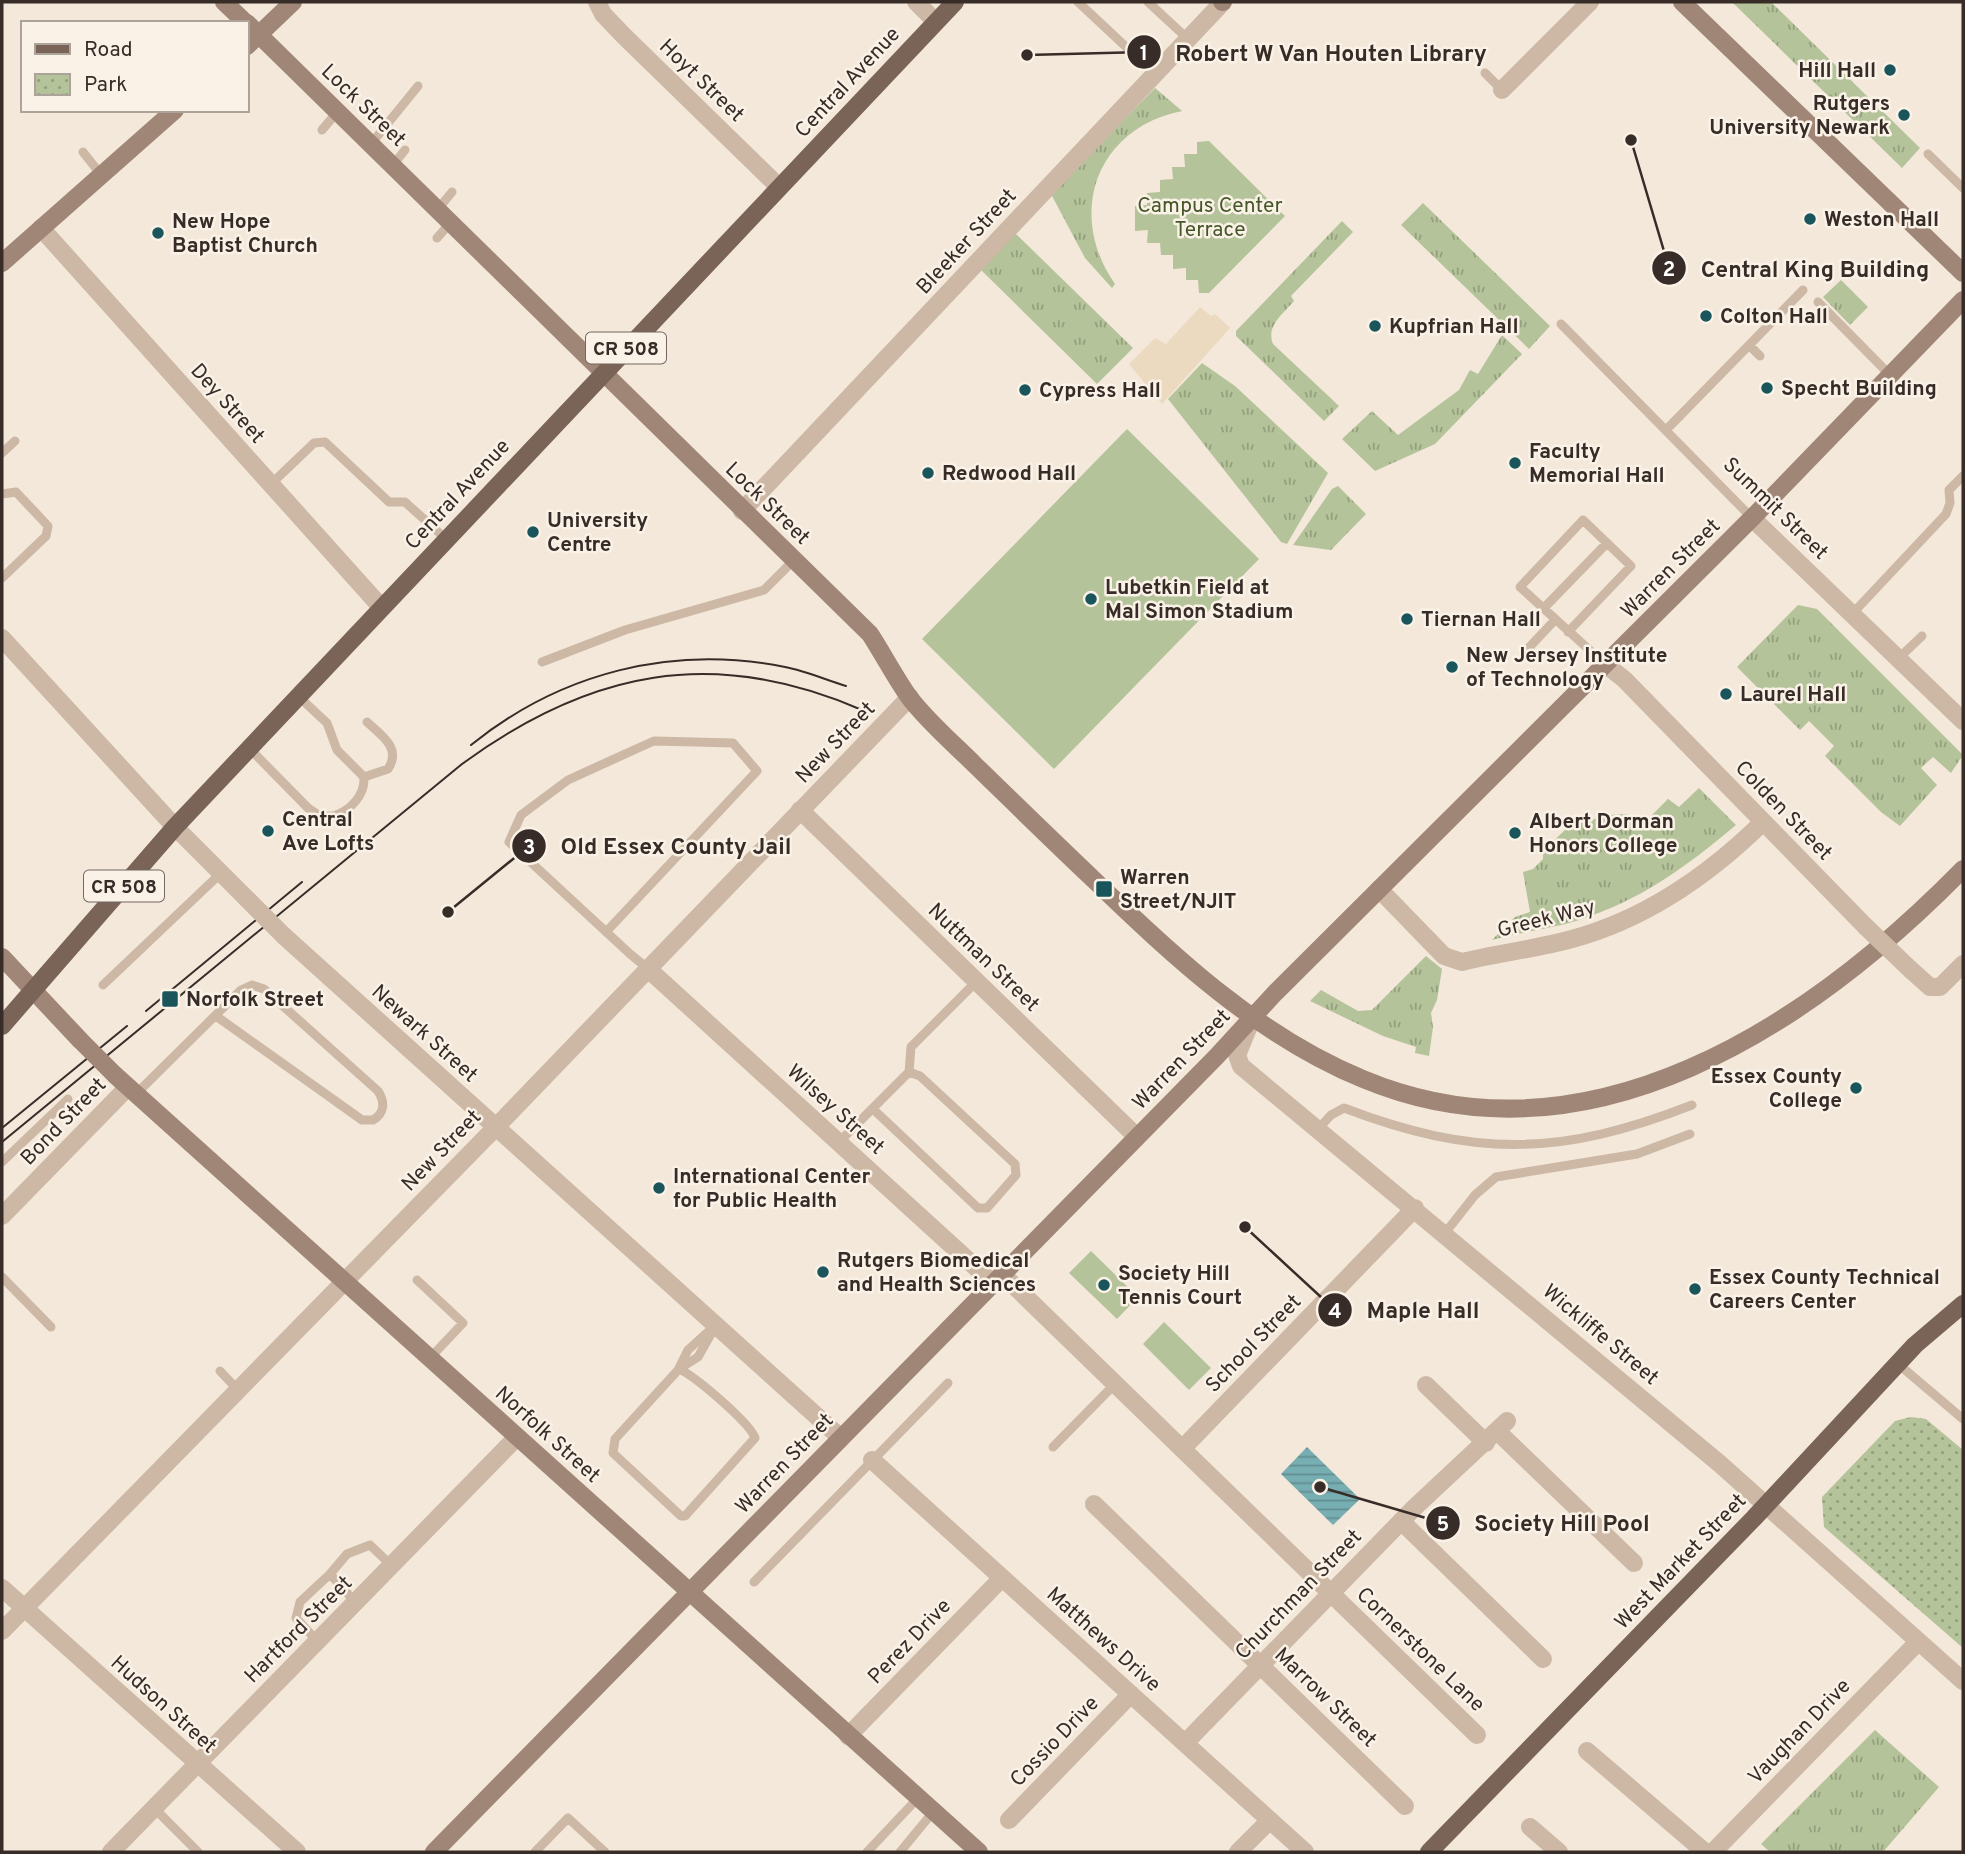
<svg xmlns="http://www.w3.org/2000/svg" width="1965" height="1854" font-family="Overpass,sans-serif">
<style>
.grass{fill:url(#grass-tufts)}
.park{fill:url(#park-dots)}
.garden{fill:#b4c399}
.plaza{fill:#ecdac0}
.water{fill:url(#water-rules)}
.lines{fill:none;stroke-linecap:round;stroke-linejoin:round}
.lane{stroke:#ccb8a5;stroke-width:9}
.street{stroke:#ccb8a5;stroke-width:18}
.secondary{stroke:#a08676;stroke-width:18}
.primary{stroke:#7a6457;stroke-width:18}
.tram{stroke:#372c27;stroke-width:2}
.street-bridge{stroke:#ccb8a5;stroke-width:18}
.secondary-bridge{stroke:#a08676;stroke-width:18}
.poi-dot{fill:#1a555b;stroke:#faf2e7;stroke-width:2.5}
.labels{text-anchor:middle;stroke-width:5;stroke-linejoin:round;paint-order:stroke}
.shield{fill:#faf2e7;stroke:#726761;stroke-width:2}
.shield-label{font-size:19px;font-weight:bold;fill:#372c27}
.poi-label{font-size:21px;font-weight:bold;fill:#372c27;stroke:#faf2e7;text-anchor:start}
.street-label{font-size:21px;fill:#372c27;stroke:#faf2e7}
.park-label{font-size:21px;fill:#455729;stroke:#faf2e7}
.leader{fill:none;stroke:#372c27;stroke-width:2.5}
.callout-dot{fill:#372c27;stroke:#faf2e7;stroke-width:2.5}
.mark-label{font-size:21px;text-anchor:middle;font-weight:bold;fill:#fff}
.callout-label{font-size:23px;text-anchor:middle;font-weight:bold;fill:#372c27;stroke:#faf2e7;stroke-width:5;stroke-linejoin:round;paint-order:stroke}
</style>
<defs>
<pattern id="grass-tufts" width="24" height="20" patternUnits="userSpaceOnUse" patternTransform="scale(1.75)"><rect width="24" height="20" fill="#b4c399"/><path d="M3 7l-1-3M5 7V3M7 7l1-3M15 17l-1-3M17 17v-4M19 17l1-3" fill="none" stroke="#939f7d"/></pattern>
<pattern id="park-dots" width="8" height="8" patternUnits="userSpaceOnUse" patternTransform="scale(1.75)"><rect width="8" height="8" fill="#b4c399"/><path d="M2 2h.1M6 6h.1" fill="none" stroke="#939f7d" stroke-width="1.8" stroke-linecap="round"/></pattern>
<pattern id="water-rules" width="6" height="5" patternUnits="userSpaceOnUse" patternTransform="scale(1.75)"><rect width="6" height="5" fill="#77aeb2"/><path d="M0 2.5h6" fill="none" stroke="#628e91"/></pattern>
</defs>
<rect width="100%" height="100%" fill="#f3e8da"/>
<path class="grass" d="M1732 2H1771L1920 148 1902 168Z
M1155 88 1182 111C1096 128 1066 214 1115 284L1112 288 1085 258 1051 194Z
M1423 203 1550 326 1529 349 1401 225Z
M1342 221 1353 232 1291 296 1294 301C1282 315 1266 326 1273 344L1339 406 1324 421 1236 336V331Z
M1015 233 1133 348 1097 384 980 269Z
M1841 280 1868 307 1850 325 1823 297Z
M1502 335 1522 354 1435 444 1375 471 1342 439 1372 411 1398 435 1459 390 1470 370 1478 374Z
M1202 363 1235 386 1328 473 1287 544 1281 542 1168 399Z
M1338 486 1366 514 1331 550 1293 545 1332 489Z
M1798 605 1817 609 1963 755 1951 773 1933 757 1921 768 1937 785 1900 826 1881 812 1825 756 1834 746 1809 721 1800 730 1737 667Z
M1699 788 1736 825C1686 867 1640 901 1576 921 1549 929 1520 932 1492 940L1515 917 1530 912 1523 872 1533 869 1543 859V851L1565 830H1572L1583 820 1587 824C1598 814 1612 815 1627 814L1640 827 1668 799 1679 807Z
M1426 956 1442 969 1437 1000 1431 1013 1433 1027 1429 1056 1415 1053 1416 1047 1383 1036 1310 1001 1321 990 1358 1011 1372 1010Z
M1875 1730 1939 1787 1883 1852H1770L1761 1844Z"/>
<path class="park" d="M1911 1417 1926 1419 1963 1450V1648L1824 1527 1822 1497 1895 1421Z"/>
<path class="garden" d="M1209 141 1285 216 1209 293H1199L1198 280H1186V268L1173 269V255H1161L1160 243H1147L1148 230 1135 231V206L1147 205V193L1160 192V180L1173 179 1172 167H1185L1184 154H1197V142Z
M1127 429 1259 559 1054 769 922 639Z
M1091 1251 1138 1297 1117 1319 1069 1273Z
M1164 1322 1211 1368 1189 1390 1143 1344Z"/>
<path class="plaza" d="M1200 307 1211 316 1215 314 1230 328 1162 404 1129 364 1155 338 1166 344Z"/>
<path class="water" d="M1307 1447 1360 1499 1333 1525 1281 1474Z"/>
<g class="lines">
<path class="lane" d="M1078 2 1155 74
M1148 2 1188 39
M1485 73 1502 90
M322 130 338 111
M371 144 418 86
M83 152 102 176
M1928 154 1963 188
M393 165 405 150
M438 209 452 192
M437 238 451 222
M1818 302 1890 375
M1561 324 1752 518
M1749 345 1760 356
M1666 430 1803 290
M2 453 15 441
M270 485 314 443 325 442 389 502H405L446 539
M2 494 16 492 48 526 46 536 2 578
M1543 609 1607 543
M1853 613 1946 514 1950 503 1949 490 1963 476
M1568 632 1631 566 1583 520 1520 587 1606 665
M1523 654 1554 621
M1900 657 1922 636
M542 662 625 630 764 590 794 560
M249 748 308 808 320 816H334C351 810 365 795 364 777L337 750 327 723 298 696
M364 777 388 769C402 748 381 735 367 722
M606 932 757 771 733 743 654 741 636 749 568 780 521 815 509 842 629 953 647 968
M103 985 220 874
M909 1072 911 1047 977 981
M136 1094 241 990 252 985 264 989 378 1091C385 1102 385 1113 373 1120H362L216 1016
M1318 1129 1331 1115 1344 1108C1475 1158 1562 1156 1692 1105
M839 1142 909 1072 920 1076 1015 1164 1016 1175 987 1208H978L873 1109
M2 1162 68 1099
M1445 1233 1475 1195 1496 1177 1637 1154 1690 1134
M2 1277 51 1327
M417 1280 463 1323 430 1358
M1897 1363 1963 1419
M679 1368 688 1350 710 1330
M679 1369C695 1376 750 1423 755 1438L685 1516H681L613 1453 615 1439 679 1369 698 1357 716 1325
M220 1371 238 1390
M1053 1447 1115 1384
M754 1582 948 1383
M356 1603 330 1574 347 1554 370 1545 392 1566
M318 1642 296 1618 300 1602 330 1574
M154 1808 198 1852
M535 1852 568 1818 605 1852
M867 1852 918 1798
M900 1852 933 1812"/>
<path class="street" d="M597 2 603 14 623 35 779 187
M916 2 936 22
M1502 90 1590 2
M41 228 381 607
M742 511 1223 2
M1752 518 1963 721
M2 638 175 827 247 899
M1606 665 1624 679 1866 927
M800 810 1137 1137
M1379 889 1444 956 1462 962C1498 953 1536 949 1572 939 1646 919 1709 875 1763 822
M284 936 841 1438
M647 968 993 1283
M1911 970 1930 987H1940L1963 964
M1251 1021 1237 1055 1241 1066 1720 1464 1963 1681
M2 1216 128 1087
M1002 1274 1477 1735
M1426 1385 1486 1443
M1497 1431 1634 1563
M1182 1449 1415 1208
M872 1460 1305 1852
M1094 1504 1405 1806
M1401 1521 1543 1659
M2 1588 297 1852
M2 1631 496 1127 910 697
M848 1736 1002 1578
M1185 1743 1414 1508 1507 1421
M1587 1751 1705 1852
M1009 1820 1131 1694
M1530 1827 1559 1852
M111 1852 517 1437
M1238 1852 1270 1820
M1713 1852 1918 1642"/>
<path class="secondary" d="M224 2 246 23
M1222 2H1223
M1682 2 1963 273
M247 23 870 634C883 654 895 677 909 697 928 722 953 743 975 765 1014 803 1053 841 1092 878 1173 956 1258 1036 1363 1079 1588 1173 1809 1026 1963 869
M247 46 293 2
M2 263 175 110
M2 957 80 1040
M115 1075 979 1852
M434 1852 1216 1057 1275 993 1752 518 1963 300"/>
<path class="primary" d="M2 1026 175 827 955 2
M1429 1852 1754 1518 1915 1345 1963 1304"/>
<path class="tram" d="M471 745C560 673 672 644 785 667 806 671 826 680 846 686
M146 1011 302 882
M2 1128 127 1026
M2 1142 462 764C589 671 713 645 862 710"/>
<path class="street-bridge" d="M247 899 284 936
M1866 927 1911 970"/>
<path class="secondary-bridge" d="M80 1040 115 1075"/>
</g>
<g class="poi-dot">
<circle cx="1890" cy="70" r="7"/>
<circle cx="1904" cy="115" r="7"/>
<circle cx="1810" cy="219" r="7"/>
<circle cx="158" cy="233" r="7"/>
<circle cx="1706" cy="316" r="7"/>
<circle cx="1375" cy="326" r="7"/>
<circle cx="1767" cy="388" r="7"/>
<circle cx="1025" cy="390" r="7"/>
<circle cx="1515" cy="463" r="7"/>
<circle cx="928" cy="473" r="7"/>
<circle cx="533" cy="532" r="7"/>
<circle cx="1091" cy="599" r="7"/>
<circle cx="1407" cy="619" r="7"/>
<circle cx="1452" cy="667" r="7"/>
<circle cx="1726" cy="694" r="7"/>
<circle cx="268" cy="831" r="7"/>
<circle cx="1515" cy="833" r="7"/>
<rect x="1095" y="880" width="18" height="18" rx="3.5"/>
<rect x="161" y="990" width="18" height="18" rx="3.5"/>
<circle cx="1856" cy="1088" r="7"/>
<circle cx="659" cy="1188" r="7"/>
<circle cx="823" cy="1272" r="7"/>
<circle cx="1104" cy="1285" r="7"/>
<circle cx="1695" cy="1289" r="7"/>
</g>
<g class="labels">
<g class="shield">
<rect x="586" y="332.5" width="80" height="31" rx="5"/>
<rect x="84" y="870.5" width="80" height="31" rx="5"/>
</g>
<g class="shield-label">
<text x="626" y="355">CR 508</text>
<text x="124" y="893">CR 508</text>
</g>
<g class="poi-label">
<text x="1876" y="77" text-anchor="end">Hill Hall</text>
<text x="1890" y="110" text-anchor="end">Rutgers<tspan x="1890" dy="24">University Newark</tspan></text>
<text x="1824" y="226">Weston Hall</text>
<text x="172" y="228">New Hope<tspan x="172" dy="24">Baptist Church</tspan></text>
<text x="1720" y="323">Colton Hall</text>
<text x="1389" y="333">Kupfrian Hall</text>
<text x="1781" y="395">Specht Building</text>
<text x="1039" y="397">Cypress Hall</text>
<text x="1529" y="458">Faculty<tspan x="1529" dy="24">Memorial Hall</tspan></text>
<text x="942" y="480">Redwood Hall</text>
<text x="547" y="527">University<tspan x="547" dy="24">Centre</tspan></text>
<text x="1105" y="594">Lubetkin Field at<tspan x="1105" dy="24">Mal Simon Stadium</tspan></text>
<text x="1421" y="626">Tiernan Hall</text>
<text x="1466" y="662">New Jersey Institute<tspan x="1466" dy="24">of Technology</tspan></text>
<text x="1740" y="701">Laurel Hall</text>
<text x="282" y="826">Central<tspan x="282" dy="24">Ave Lofts</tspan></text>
<text x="1529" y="828">Albert Dorman<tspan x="1529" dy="24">Honors College</tspan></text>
<text x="1120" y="884">Warren<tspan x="1120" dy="24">Street/NJIT</tspan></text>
<text x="186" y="1006">Norfolk Street</text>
<text x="1842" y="1083" text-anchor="end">Essex County<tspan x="1842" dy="24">College</tspan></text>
<text x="673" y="1183">International Center<tspan x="673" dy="24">for Public Health</tspan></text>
<text x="837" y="1267">Rutgers Biomedical<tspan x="837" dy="24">and Health Sciences</tspan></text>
<text x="1118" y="1280">Society Hill<tspan x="1118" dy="24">Tennis Court</tspan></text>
<text x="1709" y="1284">Essex County Technical<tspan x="1709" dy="24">Careers Center</tspan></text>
</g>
<g class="street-label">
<text transform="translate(702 80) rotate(44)" y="7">Hoyt Street</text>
<text transform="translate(847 82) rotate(-47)" y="7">Central Avenue</text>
<text transform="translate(364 105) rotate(44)" y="7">Lock Street</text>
<text transform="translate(966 241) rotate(-47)" y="7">Bleeker Street</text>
<text transform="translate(228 403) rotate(48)" y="7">Dey Street</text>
<text transform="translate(457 494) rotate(-47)" y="7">Central Avenue</text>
<text transform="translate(768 503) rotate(44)" y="7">Lock Street</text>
<text transform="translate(1776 508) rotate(44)" y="7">Summit Street</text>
<text transform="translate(1670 568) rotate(-45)" y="7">Warren Street</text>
<text transform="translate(835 742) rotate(-46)" y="7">New Street</text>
<text transform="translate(1784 810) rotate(46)" y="7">Colden Street</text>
<text transform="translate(1546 918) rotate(-14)" y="7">Greek Way</text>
<text transform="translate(984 957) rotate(44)" y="7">Nuttman Street</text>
<text transform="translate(425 1033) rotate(42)" y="7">Newark Street</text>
<text transform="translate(1181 1059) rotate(-46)" y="7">Warren Street</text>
<text transform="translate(836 1109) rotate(42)" y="7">Wilsey Street</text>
<text transform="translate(63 1121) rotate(-46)" y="7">Bond Street</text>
<text transform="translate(441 1150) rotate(-46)" y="7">New Street</text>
<text transform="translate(1601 1334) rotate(40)" y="7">Wickliffe Street</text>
<text transform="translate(1253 1343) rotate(-46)" y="7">School Street</text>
<text transform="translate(548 1434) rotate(42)" y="7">Norfolk Street</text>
<text transform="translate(784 1463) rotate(-46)" y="7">Warren Street</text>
<text transform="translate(1680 1561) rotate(-46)" y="7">West Market Street</text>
<text transform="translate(1298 1594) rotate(-46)" y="7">Churchman Street</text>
<text transform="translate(298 1629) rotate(-45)" y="7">Hartford Street</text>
<text transform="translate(1104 1639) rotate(42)" y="7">Matthews Drive</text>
<text transform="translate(909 1641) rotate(-46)" y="7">Perez Drive</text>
<text transform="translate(1421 1649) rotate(44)" y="7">Cornerstone Lane</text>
<text transform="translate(1326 1697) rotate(44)" y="7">Marrow Street</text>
<text transform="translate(164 1704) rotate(42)" y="7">Hudson Street</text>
<text transform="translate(1799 1731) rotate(-46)" y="7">Vaughan Drive</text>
<text transform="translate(1054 1741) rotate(-46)" y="7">Cossio Drive</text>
</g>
<g class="park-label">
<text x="1210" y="212">Campus Center<tspan x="1210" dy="24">Terrace</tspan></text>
</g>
</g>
<path class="leader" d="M1027 55L1144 52M1631 140L1669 268M448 912L529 846M1245 1227L1335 1310M1320 1487L1443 1523"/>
<g class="callout-dot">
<circle cx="1027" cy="55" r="7"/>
<circle cx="1631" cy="140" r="7"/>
<circle cx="448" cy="912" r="7"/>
<circle cx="1245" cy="1227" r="7"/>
<circle cx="1320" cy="1487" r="7"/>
<circle cx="1144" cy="52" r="18"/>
<circle cx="1669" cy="268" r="18"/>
<circle cx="529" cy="846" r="18"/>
<circle cx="1335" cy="1310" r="18"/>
<circle cx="1443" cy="1523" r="18"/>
</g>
<g class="mark-label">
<text x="1144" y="60">1</text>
<text x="1669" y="276">2</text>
<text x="529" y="854">3</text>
<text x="1335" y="1318">4</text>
<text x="1443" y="1531">5</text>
</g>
<g class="callout-label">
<text x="1331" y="61">Robert W Van Houten Library</text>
<text x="1815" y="277">Central King Building</text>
<text x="676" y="854">Old Essex County Jail</text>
<text x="1423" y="1318">Maple Hall</text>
<text x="1562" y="1531">Society Hill Pool</text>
</g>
<rect width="1965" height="1854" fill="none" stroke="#372c27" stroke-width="7"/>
<rect x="21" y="21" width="228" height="91" fill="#faf2e7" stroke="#aca39a" stroke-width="2"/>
<rect x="35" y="44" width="35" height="10" fill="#7a6457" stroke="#aca39a" stroke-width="2"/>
<text x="84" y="56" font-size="21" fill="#372c27">Road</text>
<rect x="35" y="74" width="35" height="21" fill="url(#park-dots)" stroke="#aca39a" stroke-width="2"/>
<text x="84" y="91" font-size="21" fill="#372c27">Park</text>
</svg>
